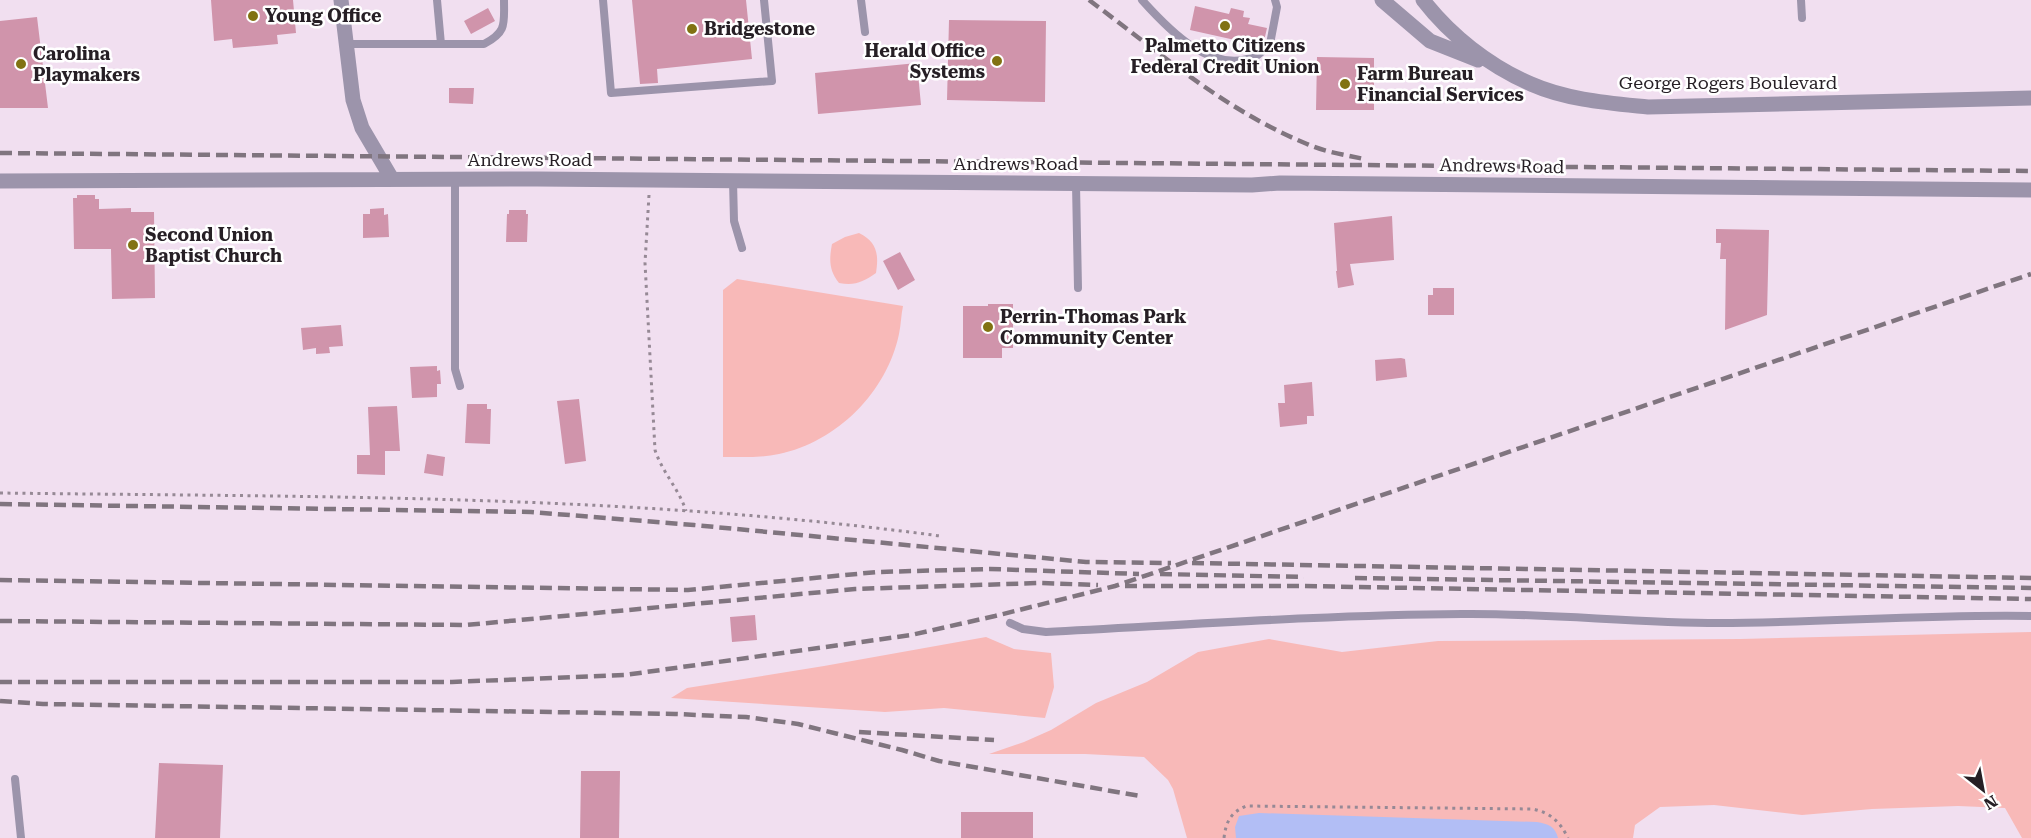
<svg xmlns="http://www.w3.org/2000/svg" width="2031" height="838" font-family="'Roboto Serif',serif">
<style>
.green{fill:#f8b9b8}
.water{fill:#b2bef5}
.building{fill:#d094ab}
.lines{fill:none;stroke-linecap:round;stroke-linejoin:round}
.path{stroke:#968995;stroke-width:3;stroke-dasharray:3 4.5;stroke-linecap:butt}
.service{stroke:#9c94ab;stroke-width:8}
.minor{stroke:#9c94ab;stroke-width:15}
.rail{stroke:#80757f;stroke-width:4.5;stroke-dasharray:12 6;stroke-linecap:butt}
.poi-dot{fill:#817212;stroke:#fff;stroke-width:2}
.labels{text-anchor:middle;stroke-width:5;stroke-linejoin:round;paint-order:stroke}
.poi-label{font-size:18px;font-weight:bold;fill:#261f25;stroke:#fff;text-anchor:start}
.street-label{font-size:18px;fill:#261f25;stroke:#fff}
</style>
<rect width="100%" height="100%" fill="#f1dff0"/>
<path class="green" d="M859 233C877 242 879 254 876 273 863 282 855 286 839 283 829 270 829 260 832 244L845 237Z
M737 279 903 306C901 315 901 325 899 334 887 392 837 442 779 454 760 458 742 457 723 457V290Z
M2031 632V838H2022L2005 808 1958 806 1872 809 1802 815 1714 805 1660 807 1635 825 1633 838H1187L1173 789 1168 780 1144 757 1085 754H989L1024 742 1051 730 1096 703 1147 682 1198 652 1269 639 1342 652 1438 641 1740 639Z
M986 637 1014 649 1051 653 1054 687 1045 718 944 708 885 712 671 698 687 688 824 666Z"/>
<path class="water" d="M1259 813 1537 822C1548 824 1555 826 1558 838H1236L1235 827 1239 816Z"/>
<path class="building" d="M211 0H293L296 33 277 35 278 44 233 48 232 39 214 41Z
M632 0H746L752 59 657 69 658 83 640 84Z
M1195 6 1229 14 1231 8 1244 11 1243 17 1250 18 1248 24 1267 28 1264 41 1260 45 1244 42 1190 30Z
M488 8 495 21 471 34 464 21Z
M37 17 48 108H0V21Z
M949 20 1046 21 1045 102 947 100Z
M1317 57 1374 58V110H1316Z
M917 63 921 105 818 114 815 73Z
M449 88H474L473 104 449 103Z
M77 195H95V199H99V209L131 208V212H154L155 298 112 299 111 249H74L73 198H77Z
M384 208V215L388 214 389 237 363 238V214H370V209Z
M509 210H526V214H528L527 242H506L507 214H509Z
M1392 216 1394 260 1350 264 1354 285 1338 288 1336 271H1337L1334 223Z
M1716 229 1769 230 1767 315 1725 330 1726 259H1720L1721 243H1716Z
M900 252 915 280 898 290 883 261Z
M1433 288H1454V315H1428V295H1433Z
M988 304H1013V348H1002V358H963V306H988Z
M341 325 343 346 329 347 330 353 316 354V348L303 350 301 328Z
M1401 358 1405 359 1407 377 1376 381 1375 360Z
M437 366V371L440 370 441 384H437V397L412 398 410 367Z
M1312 382 1314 416H1307V424L1280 427 1278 403H1285L1284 385Z
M579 399 586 461 565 464 557 401Z
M467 404H487V409H491L490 444 465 443Z
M397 406 400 451H385V475L357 474V455H370L368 407Z
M427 454 445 457 443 476 424 473Z
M755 615 757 640 732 642 730 617Z
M159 763 223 765 220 838H155Z
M581 771H620L619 838H580Z
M961 812H1033V838H961Z"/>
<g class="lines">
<path class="path" d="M649 195 645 263 655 450C662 472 679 489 686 511
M0 493C313 497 629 494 940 536
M1224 838C1226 822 1230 813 1246 806L1533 809C1551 813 1560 822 1568 838"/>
<path class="service" d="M437 0 441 44
M603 0 611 93 772 81 764 0
M861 0 865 32
M1142 0C1168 29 1212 76 1256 56 1261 53 1266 48 1270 44L1277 7 1275 0
M1801 0 1802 18
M346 44H484C507 32 504 24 504 0
M455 180V369L460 386
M733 181 734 221 742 248
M1076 184 1078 288
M1010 623 1023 629 1046 632C1185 625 1323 615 1462 614 1548 613 1633 623 1719 623 1823 623 1927 614 2031 616
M15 779 21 838"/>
<path class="minor" d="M341 0 353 100 362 128 392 179
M1382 0 1430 41 1478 60
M1423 0C1450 35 1489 66 1531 84 1567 100 1609 103 1648 107L2031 98
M0 181 537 179 1252 185 1280 183 2031 190"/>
<path class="rail" d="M1089 0C1159 52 1224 110 1307 144 1325 152 1346 155 1364 159
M0 153 2031 171
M0 504 531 512 694 525 1086 562 1171 563
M1192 563 2031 578
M1160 574 1304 577
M1355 578 2031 588
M0 580 688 590 877 572 990 569 1139 574
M1125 586H1302L2031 599
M0 621 466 625 855 589 1039 583 1098 585
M0 682H452L625 675 911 635 995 616 1115 586 2031 274
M0 701 43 704 675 714 746 717 798 724 902 750 939 761 1140 796
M859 732 994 740"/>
</g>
<g class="poi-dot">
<circle cx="253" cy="16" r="6"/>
<circle cx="1225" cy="26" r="6"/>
<circle cx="692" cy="29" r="6"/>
<circle cx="997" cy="61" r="6"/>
<circle cx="21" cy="64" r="6"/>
<circle cx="1345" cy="84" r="6"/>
<circle cx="133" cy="245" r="6"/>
<circle cx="988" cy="327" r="6"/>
</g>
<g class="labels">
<g class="poi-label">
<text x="265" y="22">Young Office</text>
<text x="704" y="35">Bridgestone</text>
<text x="1225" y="52" text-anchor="middle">Palmetto Citizens<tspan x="1225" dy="21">Federal Credit Union</tspan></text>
<text x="985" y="57" text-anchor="end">Herald Office<tspan x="985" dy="21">Systems</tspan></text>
<text x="33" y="60">Carolina<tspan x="33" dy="21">Playmakers</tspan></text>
<text x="1357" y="80">Farm Bureau<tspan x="1357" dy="21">Financial Services</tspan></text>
<text x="145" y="241">Second Union<tspan x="145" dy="21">Baptist Church</tspan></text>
<text x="1000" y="323">Perrin-Thomas Park<tspan x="1000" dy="21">Community Center</tspan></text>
</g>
<g class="street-label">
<text x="1728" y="89">George Rogers Boulevard</text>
<text x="530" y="166">Andrews Road</text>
<text x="1016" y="170">Andrews Road</text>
<text transform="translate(1502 166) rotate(1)" y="6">Andrews Road</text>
</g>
</g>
<g transform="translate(1983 790) rotate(149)" stroke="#ffffff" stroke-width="4.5" paint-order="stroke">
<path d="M0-4.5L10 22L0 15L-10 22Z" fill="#261f25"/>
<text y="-9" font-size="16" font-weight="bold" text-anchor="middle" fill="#261f25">N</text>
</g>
</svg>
